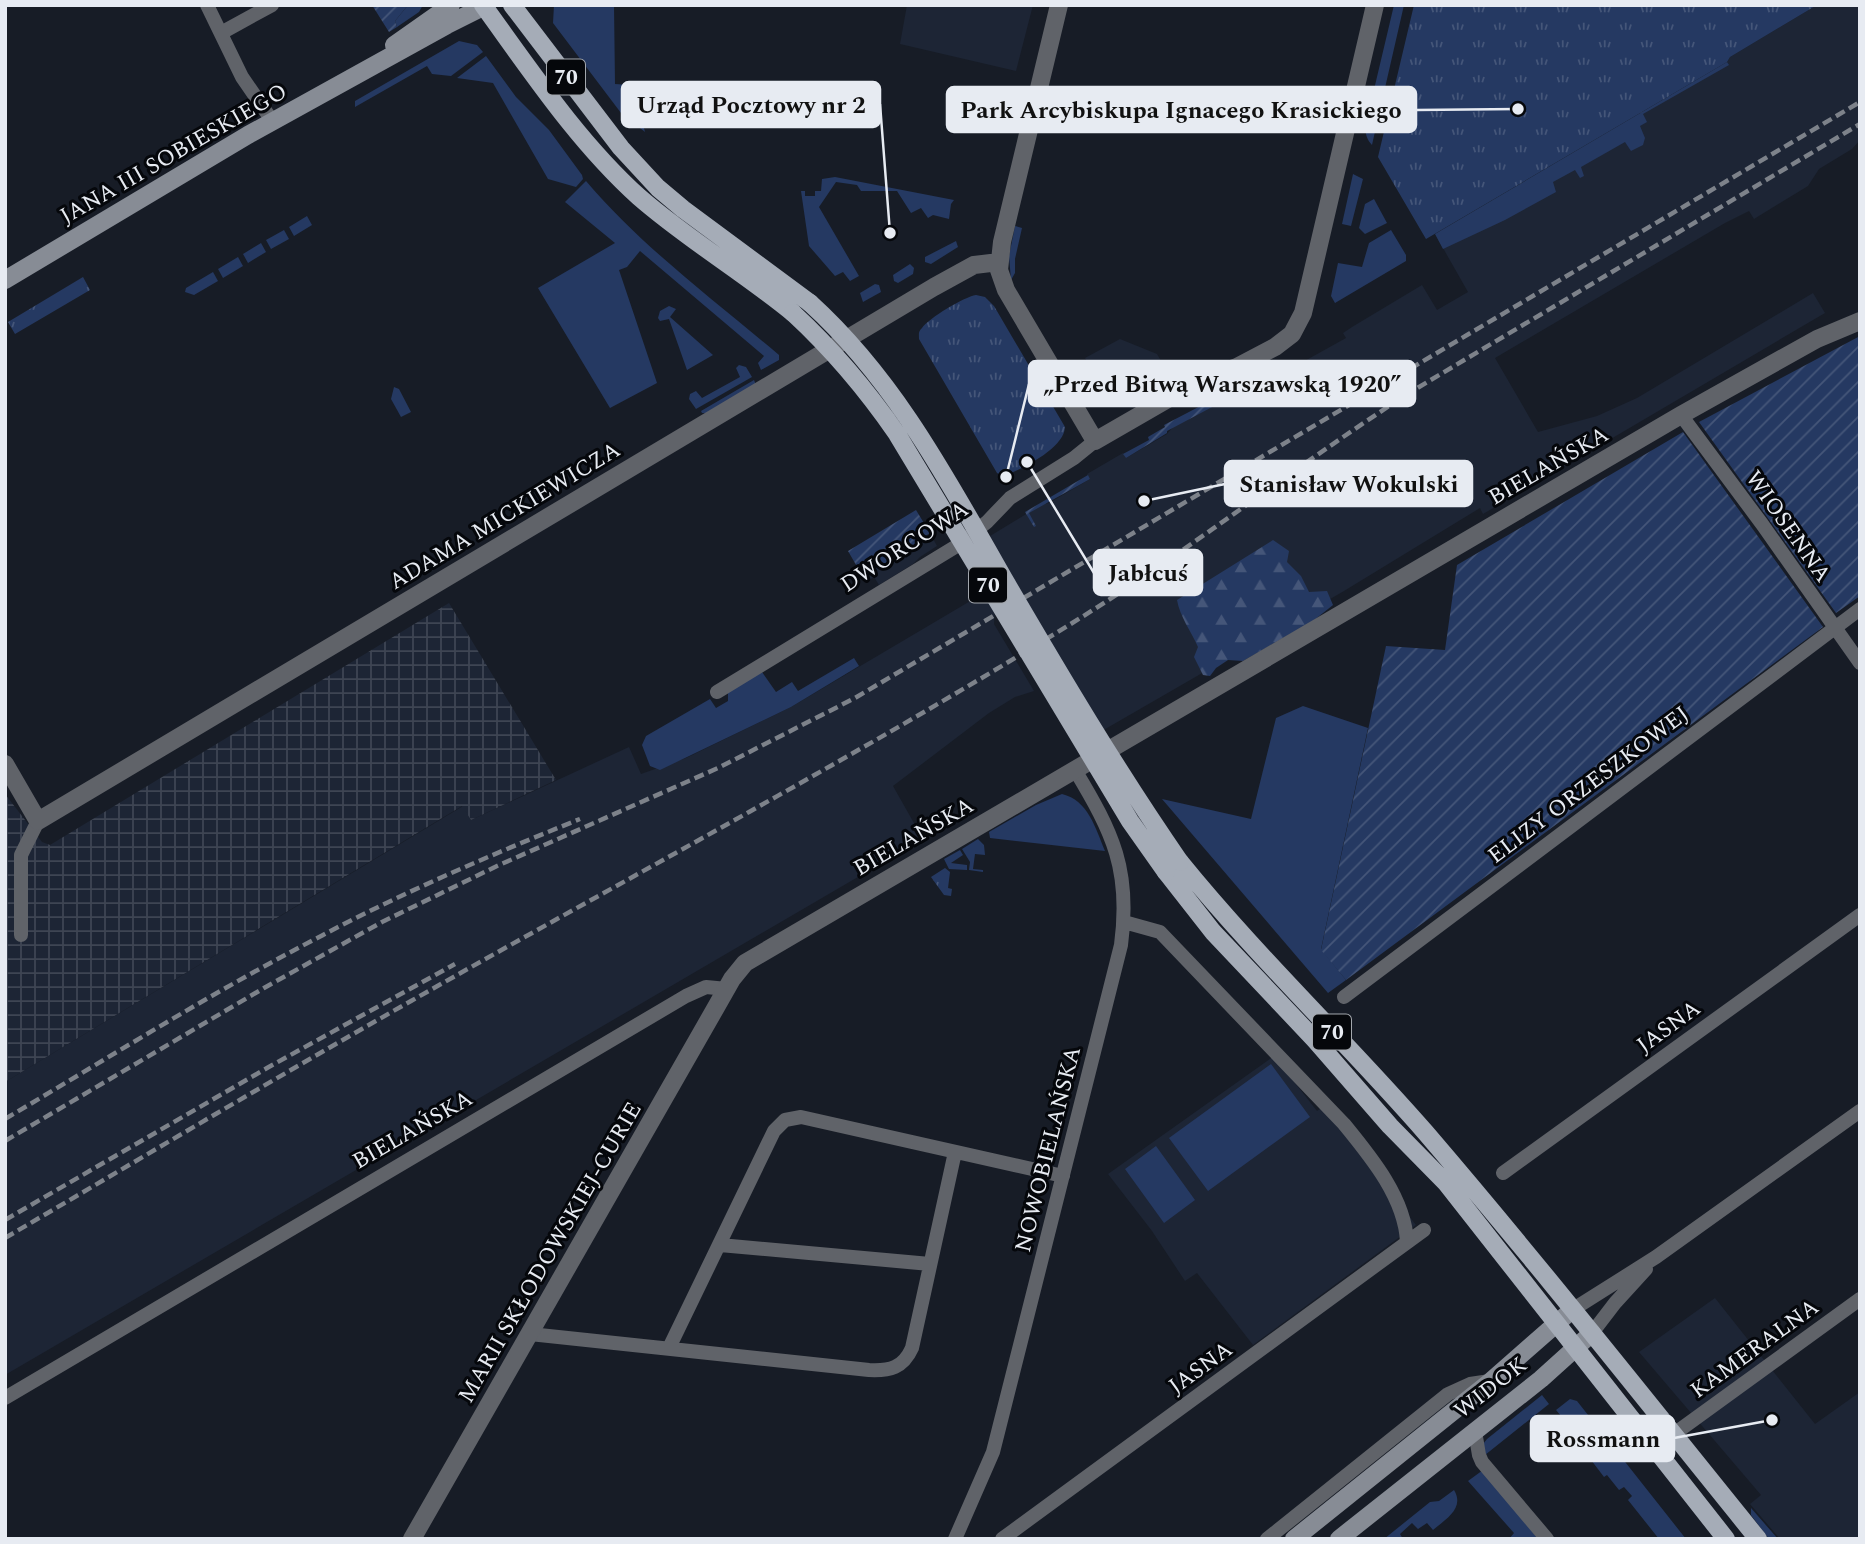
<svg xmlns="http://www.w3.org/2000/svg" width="1865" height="1544" font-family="Spectral,serif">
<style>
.built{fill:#1d2535}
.industrial{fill:url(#industrial-grid)}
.grass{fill:#253962}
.forest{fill:url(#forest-firs)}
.park{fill:url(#park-tufts)}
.garden{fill:url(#garden-furrows)}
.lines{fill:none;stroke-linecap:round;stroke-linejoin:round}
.minor{stroke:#606369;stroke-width:14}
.tertiary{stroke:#606369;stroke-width:18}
.secondary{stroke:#878c95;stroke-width:18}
.primary{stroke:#a5acb7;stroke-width:18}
.rail{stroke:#7d828a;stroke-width:4.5;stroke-dasharray:10 5;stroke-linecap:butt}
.primary-bridge{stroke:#a5acb7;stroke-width:18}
.labels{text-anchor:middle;stroke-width:6;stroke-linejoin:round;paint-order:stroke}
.shield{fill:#05070b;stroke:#a3a7ad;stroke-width:2}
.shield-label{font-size:21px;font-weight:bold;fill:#e7ebf2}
.street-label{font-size:23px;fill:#e7ebf2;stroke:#05070b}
.leader{fill:none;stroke:#e7ebf2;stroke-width:2.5}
.callout-dot{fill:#e7ebf2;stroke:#05070b;stroke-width:2.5}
.callout{fill:#e7ebf2;stroke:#e7ebf2;stroke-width:2.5}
.callout-label{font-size:24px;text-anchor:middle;font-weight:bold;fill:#111}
</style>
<defs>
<pattern id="industrial-grid" width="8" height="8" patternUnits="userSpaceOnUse" patternTransform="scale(1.75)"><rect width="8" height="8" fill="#1d2535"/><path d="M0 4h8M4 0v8" fill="none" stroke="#3e4553"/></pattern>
<pattern id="forest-firs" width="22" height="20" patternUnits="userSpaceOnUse" patternTransform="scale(1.75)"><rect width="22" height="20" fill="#253962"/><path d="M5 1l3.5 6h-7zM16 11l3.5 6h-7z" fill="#455679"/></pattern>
<pattern id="park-tufts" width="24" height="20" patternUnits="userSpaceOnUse" patternTransform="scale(1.75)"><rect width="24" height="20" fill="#253962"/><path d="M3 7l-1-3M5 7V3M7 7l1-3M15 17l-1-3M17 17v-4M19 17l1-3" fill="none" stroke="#455679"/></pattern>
<pattern id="garden-furrows" width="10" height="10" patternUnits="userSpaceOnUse" patternTransform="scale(1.75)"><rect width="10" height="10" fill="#253962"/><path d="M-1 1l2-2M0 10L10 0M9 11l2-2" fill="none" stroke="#455679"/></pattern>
</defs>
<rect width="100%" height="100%" fill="#171c26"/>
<path class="built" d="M907 5H1033L1016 71 900 44Z
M1817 5H1860V140L1852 149 1819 169 1808 186 1754 219 1749 211 1725 223 1495 358 1538 432 1597 416 1637 398 1813 293 1825 313 1483 514 1480 508 1344 591 1088 739 996 587 994 624 1034 691 1015 697 989 713 893 786 923 839 5 1375V1082L463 806 471 820 629 747 641 774 686 758 791 707 972 600 995 586 972 547 1041 505 1049 503 1090 479 1087 474 1123 453 1126 458 1167 434 1173 427 1220 401 1229 403 1346 338 1343 333 1352 327 1422 285 1437 310 1468 292 1435 234 1727 62 1730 57Z
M1120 339 1157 354 1164 366 1118 393 1102 386 1085 358Z
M930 533 937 546 920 557 913 564 879 585 874 577 866 582 863 577 920 543 919 540Z
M1274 1056 1317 1111 1324 1106 1416 1225 1253 1345 1197 1273 1185 1281 1152 1231 1108 1174Z
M1715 1298 1815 1424 1860 1392V1539H1780L1750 1504 1761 1495 1639 1352Z"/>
<path class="industrial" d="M449 603 556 780 471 820 462 806 5 1082V794L42 842 50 845Z"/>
<path class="grass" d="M408 5H423L419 12 397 27 395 21Z
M554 5H614L615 84 631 85 632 119 642 120 645 132 621 113 553 23Z
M1394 5H1404L1382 101 1372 98Z
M459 41 477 45 483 52 451 76 432 74 427 66 355 107V101Z
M486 56 516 97 549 130 582 175 583 179 576 187 548 179 493 83 457 78Z
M1727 62 1729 65 1643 114 1647 122 1640 126 1645 138 1643 145 1631 151 1625 142 1581 167 1584 176 1580 178 1575 170 1553 182 1556 192 1505 220 1443 249 1435 234Z
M1371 103 1381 105 1372 145C1360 133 1368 118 1371 103Z
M1353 174 1363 179 1351 226 1342 224Z
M835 177 954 200 951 204 949 219 933 215 928 218 921 208 911 213 897 191H861L857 185 836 182 819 207 859 276 850 281 843 272 835 276 809 246 801 191H805V196H815V191H821L822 179Z
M586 181C642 247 713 299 779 355V360L761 370 758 363 764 356 640 251 627 267 619 270 657 383 610 408 538 288 615 243 565 202Z
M1374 199 1387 223 1365 234 1359 228 1365 204Z
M307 216 312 225 294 236 289 227Z
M1015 226 1022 228 1015 259V273L1011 280 1009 256Z
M284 230 289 239 271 249 266 240Z
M1391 230 1406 255V261L1335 303 1331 296 1338 263 1362 267 1369 243Z
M956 241 958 247 931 264 925 262V257Z
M261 243 266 252 248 263 243 254Z
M238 257 243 266 223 278 218 269Z
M910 264 914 268 913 274 898 283 894 281 893 275Z
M213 272 218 281 194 295 185 292 186 288Z
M875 284 879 285 881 292 863 302 860 293Z
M669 306 676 309 670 317 713 355 687 370 669 319 660 321 658 318 660 311Z
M739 365 746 367 752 377 696 409 689 399 690 394 696 391 702 398 740 377 736 368Z
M754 380 756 385 710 413H702L701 411Z
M394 387 399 389 411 412 401 417 391 399Z
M854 658 859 666 791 707 660 770 650 766 642 745 646 736 710 699 716 708 728 701V691L762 672 776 692 792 682 798 691Z
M1303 706 1368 728 1321 949 1346 980 1328 993 1162 799 1251 819 1276 718Z
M1062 794C1088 800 1096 829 1105 851L990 838 989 832 1036 805Z
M978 839 984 845 985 855 975 854 973 869 983 870V872L969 870 970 862 962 849Z
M960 850 963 855 951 863 967 865V870L949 869 944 859Z
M1271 1064 1310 1117 1208 1191 1169 1138Z
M1156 1146 1195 1200 1164 1223 1125 1169Z
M1542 1395 1549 1404 1485 1455 1483 1444 1487 1439Z
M1570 1399 1577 1401 1686 1539H1659L1628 1500 1632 1496 1624 1487 1619 1490 1607 1475 1604 1477 1585 1452 1586 1446 1556 1410Z
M1483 1470 1538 1539H1509L1514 1533 1468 1481Z
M1454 1490C1465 1508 1446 1519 1433 1530L1427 1523 1418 1529 1412 1523 1400 1534 1403 1539H1384L1430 1502 1439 1501Z
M1751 1508 1778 1539H1769L1751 1515Z"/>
<path class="forest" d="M1273 540 1289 551 1287 562 1301 576 1309 592 1327 591 1333 605 1313 621 1243 661 1228 660 1216 668 1210 676 1203 675 1194 657 1198 647C1191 631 1180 617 1177 600Z"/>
<path class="park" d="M1414 5H1817L1730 57 1727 62 1426 239 1378 157Z
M83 277 90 290 15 334 8 322Z
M976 295 985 297 994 306 1065 427C1064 448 1025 467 1007 475H1001L997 473 919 339C919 334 918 332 922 328 929 318 964 297 976 295Z
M945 868 950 872 948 888 952 889 951 896 944 895 931 877Z"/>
<path class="garden" d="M372 5H408L395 21 397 27 389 32Z
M1860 336V596L1836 613 1699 422Z
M1210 401 1214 406 1167 431V433L1126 458 1123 454 1149 440 1148 437 1165 427 1164 425Z
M1683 432 1823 627 1346 980 1321 950 1386 646 1445 650 1457 565Z
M1088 475 1090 479 1029 513 1036 526 1034 527 1025 512Z
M916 510 930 533 919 540 921 543 863 577 848 551Z"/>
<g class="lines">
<path class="minor" d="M207 5 242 77 273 122
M221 33 272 5
M1681 415 1762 524 1860 663
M717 692 955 547 987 522 1010 498 1074 458 1095 441
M1124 922 1160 932 1344 1124C1371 1157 1405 1198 1407 1242
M21 935V855L38 821
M1344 997 1860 609
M1503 1173 1860 915
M720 1245 930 1264
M1572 1310 1656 1257 1860 1111
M1592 1333 1615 1303 1646 1269
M530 1334 869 1370C890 1371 903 1368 912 1348L955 1152
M669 1348 774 1131 785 1120 801 1117 1063 1176
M5 1398 686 996 706 987 727 989
M1475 1431 1479 1455 1482 1462 1547 1539
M1674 1434 1860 1299
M955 1539 993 1452 1121 945C1131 870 1113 833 1075 770
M1002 1539 1424 1230
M1267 1539 1448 1394 1470 1384 1490 1381"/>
<path class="tertiary" d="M1059 5 1002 242 999 270 1006 290 1095 441 1199 381 1237 367 1275 347 1292 334 1303 313 1375 5
M5 764 38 821 934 287 974 265 999 262
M412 1539 715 1009 732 979 745 963 1681 415 1817 339 1860 321"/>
<path class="secondary" d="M394 45 451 5
M5 280 248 135 447 25 487 5
M1294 1539 1491 1381 1572 1310
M1339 1539 1541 1379 1592 1333"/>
<path class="primary" d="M483 5C531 71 578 142 639 197 687 239 743 272 793 313
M512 5 621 148 658 188 683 209 810 303
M1180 862C1257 957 1346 1041 1426 1133 1540 1266 1648 1403 1758 1539
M1166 872 1213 932 1315 1040 1390 1126 1446 1183 1726 1539"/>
<path class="rail" d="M5 1119C110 1057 214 991 323 935 406 891 493 854 580 819
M5 1141 264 988 382 922 497 866 718 768 855 698 1860 102
M5 1220 267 1068 455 964
M5 1238C140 1159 275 1078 411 1001 631 876 854 758 1069 625 1186 553 1294 467 1409 393L1860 124"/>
<path class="primary-bridge" d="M810 303C895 380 948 481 1004 579 1060 675 1117 771 1180 862
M793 313C833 350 866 389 897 434L1130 821 1166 872"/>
</g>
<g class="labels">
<g class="shield">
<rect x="547" y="59.5" width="38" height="35" rx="5"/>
<rect x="969" y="567.5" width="38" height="35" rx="5"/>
<rect x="1313" y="1014.5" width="38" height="35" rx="5"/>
</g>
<g class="shield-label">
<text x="566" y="84">70</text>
<text x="988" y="592">70</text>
<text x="1332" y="1039">70</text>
</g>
<g class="street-label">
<text transform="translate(173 153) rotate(-30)" y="8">JANA III SOBIESKIEGO</text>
<text transform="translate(1548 465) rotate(-30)" y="8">BIELAŃSKA</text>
<text transform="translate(504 515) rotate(-31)" y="8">ADAMA MICKIEWICZA</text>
<text transform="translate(1789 526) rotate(55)" y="8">WIOSENNA</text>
<text transform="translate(904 546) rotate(-33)" y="8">DWORCOWA</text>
<text transform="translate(1588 784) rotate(-37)" y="8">ELIZY ORZESZKOWEJ</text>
<text transform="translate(913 836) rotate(-30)" y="8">BIELAŃSKA</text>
<text transform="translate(1668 1026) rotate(-36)" y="8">JASNA</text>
<text transform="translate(412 1129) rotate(-30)" y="8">BIELAŃSKA</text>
<text transform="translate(1047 1149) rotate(-76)" y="8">NOWOBIELAŃSKA</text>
<text transform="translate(549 1252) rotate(-60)" y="8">MARII SKŁODOWSKIEJ-CURIE</text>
<text transform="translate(1754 1348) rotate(-36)" y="8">KAMERALNA</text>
<text transform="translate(1200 1367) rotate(-36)" y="8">JASNA</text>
<text transform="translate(1490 1387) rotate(-38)" y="8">WIDOK</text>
</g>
</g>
<path class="leader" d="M890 233L880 104M1518 109L1416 110M1006 477L1029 384M1144 501L1225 484M1027 462L1094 573M1772 1420L1674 1438"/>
<g class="callout-dot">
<circle cx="890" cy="233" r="7"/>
<circle cx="1518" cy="109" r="7"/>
<circle cx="1006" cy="477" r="7"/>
<circle cx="1144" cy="501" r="7"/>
<circle cx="1027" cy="462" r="7"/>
<circle cx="1772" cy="1420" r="7"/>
</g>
<g class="callout">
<rect x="622" y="82" width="258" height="45" rx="7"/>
<rect x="947" y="87" width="469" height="45" rx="7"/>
<rect x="1029" y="361" width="386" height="45" rx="7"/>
<rect x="1225" y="461" width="247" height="45" rx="7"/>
<rect x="1094" y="550" width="108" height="45" rx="7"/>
<rect x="1531" y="1416" width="143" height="45" rx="7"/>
</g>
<g class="callout-label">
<text x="751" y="113">Urząd Pocztowy nr 2</text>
<text x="1181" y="118">Park Arcybiskupa Ignacego Krasickiego</text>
<text x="1222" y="392">„Przed Bitwą Warszawską 1920”</text>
<text x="1349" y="492">Stanisław Wokulski</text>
<text x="1148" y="581">Jabłcuś</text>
<text x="1603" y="1447">Rossmann</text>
</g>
<rect width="1865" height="1544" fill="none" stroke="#e7ebf2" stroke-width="14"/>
</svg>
